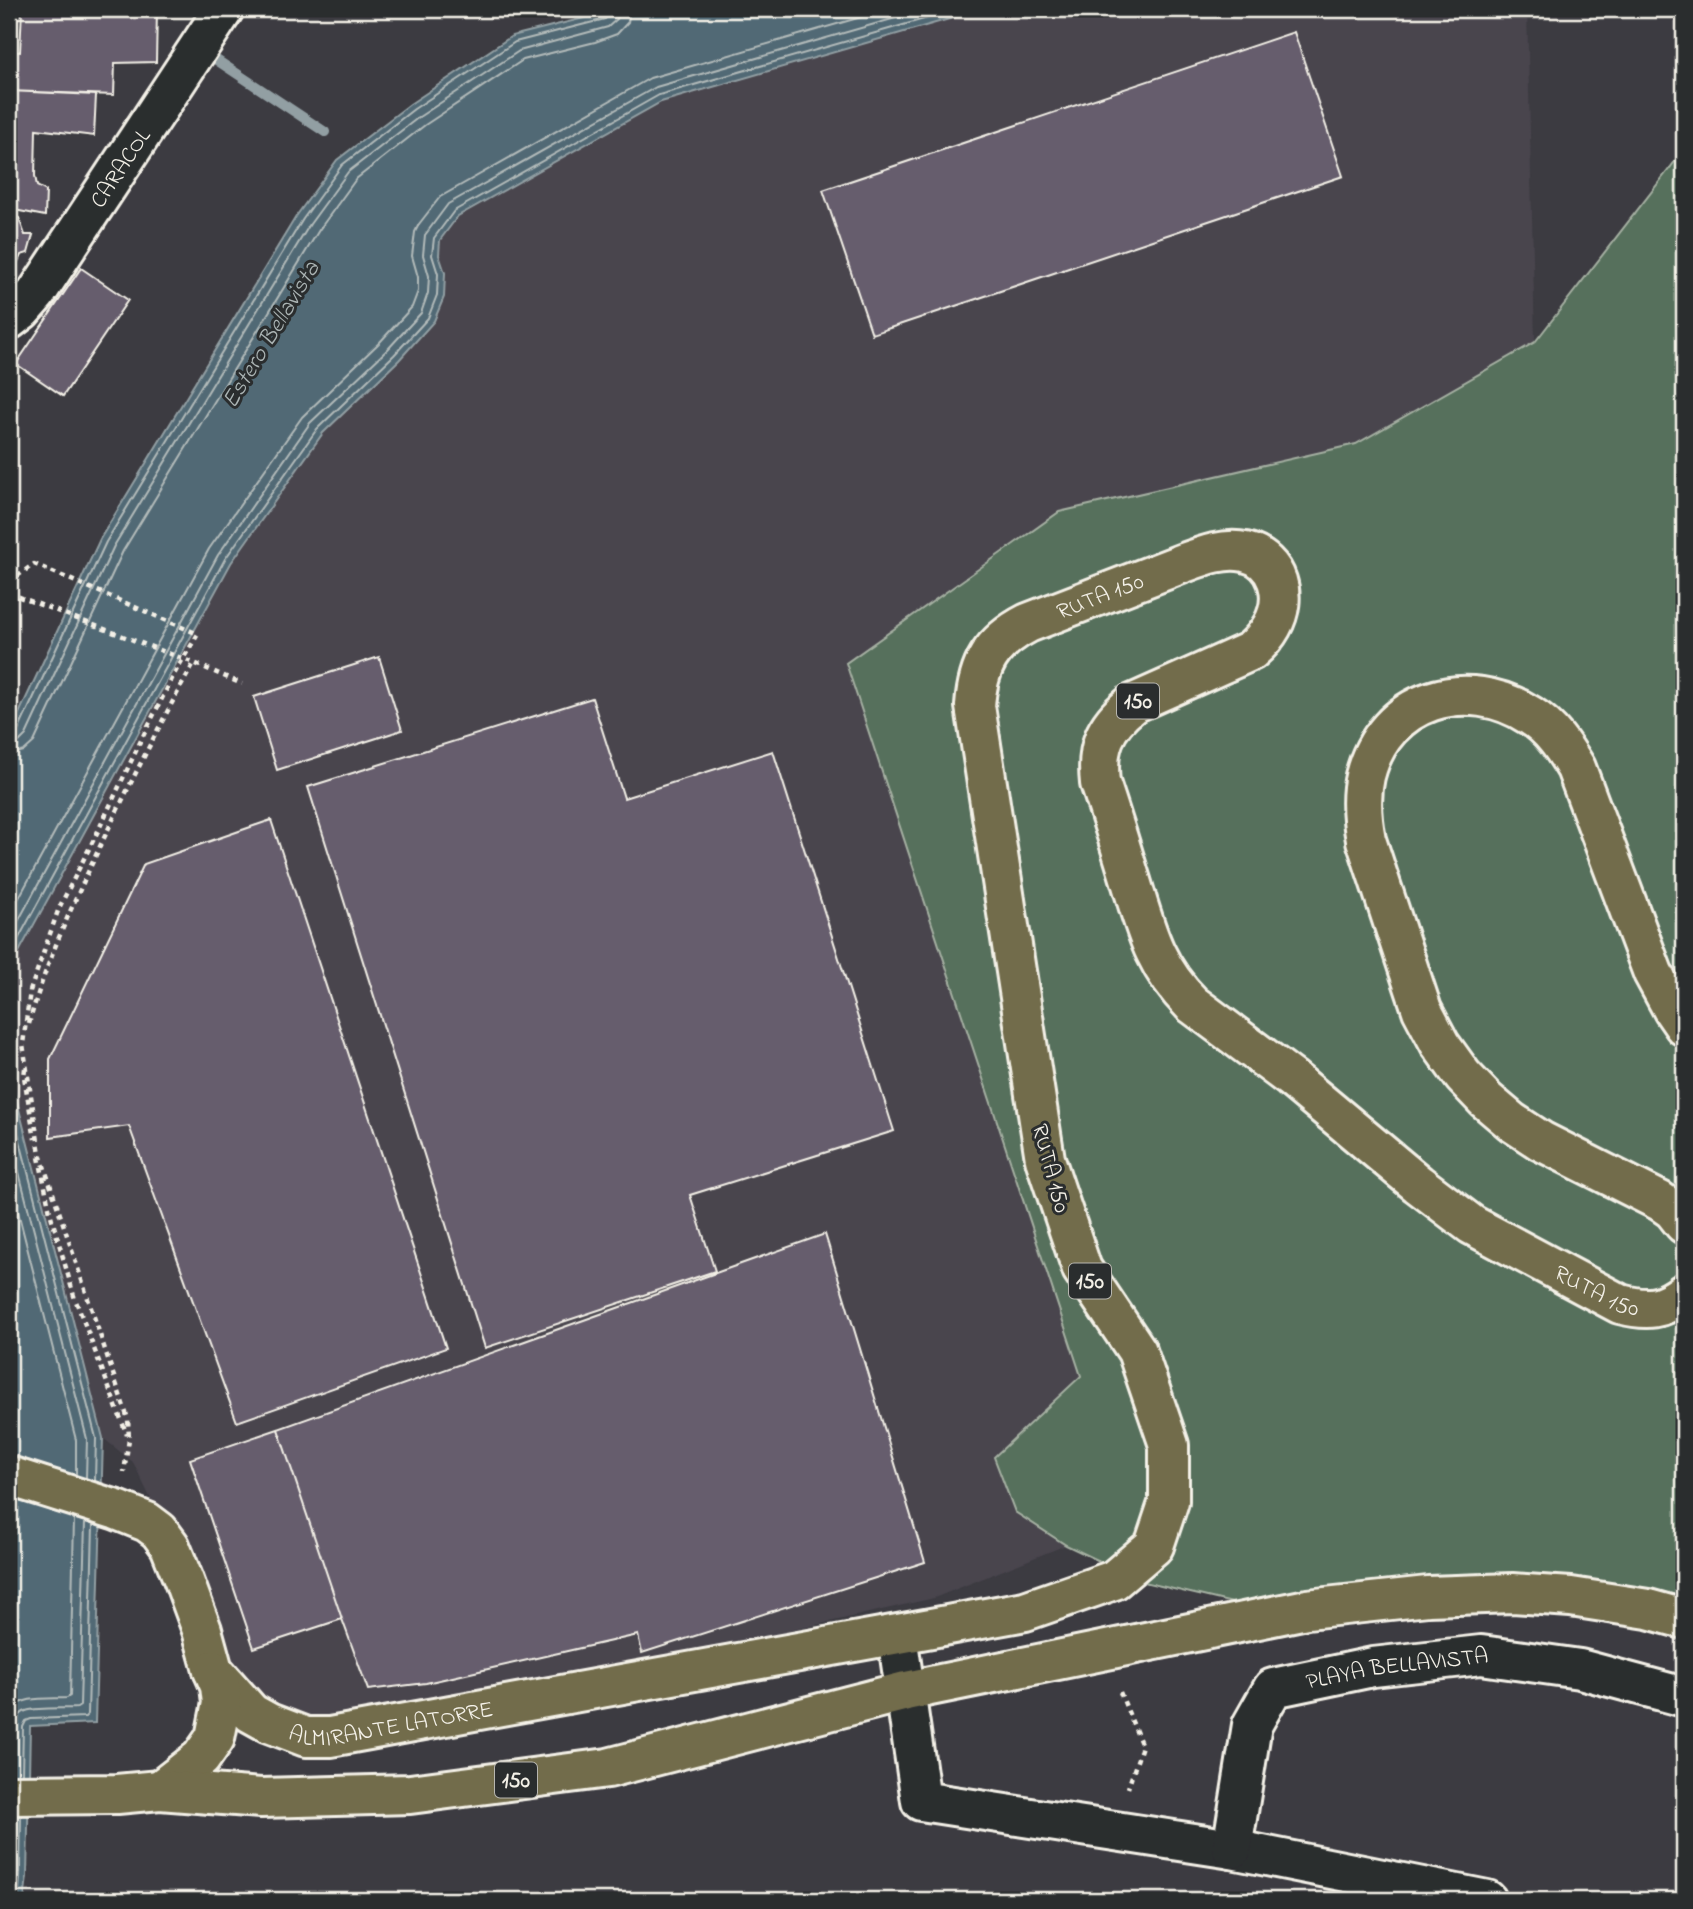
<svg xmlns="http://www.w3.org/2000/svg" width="1693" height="1909" font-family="'Indie Flower',sans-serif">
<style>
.built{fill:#49454e}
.green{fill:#566f5c;stroke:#a5b0a2;stroke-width:2}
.water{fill:#516975;stroke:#929fa3;stroke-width:2}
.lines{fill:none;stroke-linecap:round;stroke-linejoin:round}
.shore{stroke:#b3bbba;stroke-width:2}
.stream{stroke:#929fa3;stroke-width:10}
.building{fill:#665d6d;stroke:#f4f1e8;stroke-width:2}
.minor-casing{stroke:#f4f1e8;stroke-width:44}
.tertiary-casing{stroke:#f4f1e8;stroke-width:44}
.primary-casing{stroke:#f4f1e8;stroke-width:44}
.path{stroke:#f4f1e8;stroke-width:4.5;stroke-dasharray:5 5;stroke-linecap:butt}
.minor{stroke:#2a2d2e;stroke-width:38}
.tertiary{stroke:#2a2d2e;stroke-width:38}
.primary{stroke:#726c4b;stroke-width:38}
.path-bridge{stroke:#f4f1e8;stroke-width:4.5;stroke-dasharray:5 5;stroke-linecap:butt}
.labels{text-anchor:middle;stroke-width:6;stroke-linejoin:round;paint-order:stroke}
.shield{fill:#2a2d2e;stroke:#b7b6b0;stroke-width:2}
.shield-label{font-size:21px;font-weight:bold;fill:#f4f1e8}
.street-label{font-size:23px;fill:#f4f1e8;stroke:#2a2d2e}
.water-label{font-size:24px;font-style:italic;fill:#abb4b4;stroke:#2a2d2e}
</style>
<rect width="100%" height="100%" fill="#3c3b41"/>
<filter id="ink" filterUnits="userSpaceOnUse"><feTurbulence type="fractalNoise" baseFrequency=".0143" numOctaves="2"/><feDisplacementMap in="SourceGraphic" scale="14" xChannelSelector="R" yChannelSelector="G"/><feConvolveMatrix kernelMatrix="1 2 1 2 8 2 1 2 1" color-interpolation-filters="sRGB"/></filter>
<g filter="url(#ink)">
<path class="built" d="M984 9H1527L1535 342 1356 444 1059 512 846 663 1081 1377 995 1457 1015 1512 1066 1545 934 1598 650 1663 312 1731 246 1696 133 1462 103 1438 9 1070V995L13 963 231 563 323 433 399 360 434 321 445 273 439 255 440 239 459 216 661 102Z"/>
<path class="green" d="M1684 150V1622L1506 1597 1308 1621 1144 1582 1066 1545 1015 1512 994 1457 1081 1376 846 663 1059 512 1356 444 1535 342Z"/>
<path class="water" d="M613 9H984L661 102 458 216 440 240 439 255 445 273 444 297 434 321 399 360 323 433 231 563 13 963 9 995V735L100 539 297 215 337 160 410 104 512 36 588 17Z
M9 1070 103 1438 95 1723 30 1726 27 1877 24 1900H9Z"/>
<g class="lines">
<path class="shore" d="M9 735H14L18 731 106 542 303 219 342 165 414 109 515 42 605 19 610 15 611 9
M9 744 19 742 26 735 114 546 310 224 348 172 419 117 519 51 608 27 617 19 620 9
M9 755 24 751 34 742 123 551 319 230 356 179 425 125 523 60 595 42 617 34 628 22 630 9
M9 916 209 549 302 417 380 342 412 307 418 291V277L412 256 415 232 419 224 440 197 650 78 889 9
M9 938 218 555 310 423 388 349 421 313 428 293 429 276 423 255 425 235 448 204 656 87 927 9
M9 956 225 559 317 429 394 355 428 318 437 295 438 274 432 255 434 238 454 211 659 95 959 9
M9 1098 96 1438 95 1481
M9 1133 87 1439 86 1478
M9 1176 76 1440V1475
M9 1711C23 1695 47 1699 67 1698L70 1696 74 1519
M13 1774C13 1758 8 1717 26 1711 39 1707 62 1709 77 1708L80 1706 85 1522
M22 1774 23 1727 26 1721 31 1719 85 1717 88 1714 93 1525
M9 1900 11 1876 12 1816
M18 1900 20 1876 21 1816"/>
<path class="stream" d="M206 53 325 132"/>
</g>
<path class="building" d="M22 9H157L156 62 115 63 114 95 9 91V51L20 52Z
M1294 32 1343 176 872 334 823 190Z
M9 91 96 95 94 136 36 129 35 176 37 186 46 191 45 216 9 209Z
M9 214 19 218 25 235H33L28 253 21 255 12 275 9 274Z
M81 268 128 300 63 396 16 364Z
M379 657 402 730 277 770 254 697Z
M592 698 624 798 773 751 894 1131 690 1195 715 1271 485 1348 308 787Z
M271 820 446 1348 237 1422 129 1126 50 1137V1059L144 864Z
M825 1234 925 1562 642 1653 638 1635 426 1683 368 1690 342 1619 278 1429Z
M278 1429 342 1619 254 1648 190 1459Z"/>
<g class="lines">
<defs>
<g id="minor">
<path d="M897 1635 921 1801 1232 1849 1487 1900"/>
<path id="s1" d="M1232 1849 1252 1725 1273 1688 1373 1667 1481 1655 1580 1669 1684 1697"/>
</g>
<g id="tertiary">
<path id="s2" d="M9 320 22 310 36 294 224 9"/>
</g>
<g id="primary">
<path d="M1684 1026 1673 1010 1653 973 1576 768C1564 748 1551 728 1531 716 1467 674 1384 699 1365 776 1360 797 1362 819 1366 840L1422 1010 1440 1044 1463 1076 1486 1100 1512 1122 1541 1141 1660 1201 1673 1210 1684 1224"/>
<path id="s3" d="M9 1476 117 1510 147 1522 159 1531 170 1546 184 1581 202 1630 213 1670 251 1713 269 1723 306 1737H330L1025 1611 1114 1580 1154 1546 1169 1501V1445L1137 1351 1082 1269 1045 1159 975 706C978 665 991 642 1028 623L1181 564C1200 557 1224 547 1245 552 1279 560 1288 598 1272 626 1266 637 1259 644 1251 651L1132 704C1104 727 1096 747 1100 783 1111 815 1121 848 1131 881 1146 930 1154 966 1192 1004L1291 1078 1418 1184 1472 1225 1620 1304C1647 1311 1662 1310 1684 1293"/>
<path d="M160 1790 201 1758 215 1738 222 1703 220 1686 213 1670"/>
<path d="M9 1795 117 1794 160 1790 261 1798 410 1794 608 1768 906 1691 1307 1609 1428 1596 1513 1593 1571 1597 1648 1609 1684 1619"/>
</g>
</defs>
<use href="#minor" class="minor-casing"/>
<use href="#tertiary" class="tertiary-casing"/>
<use href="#primary" class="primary-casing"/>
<path class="path" d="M9 582 34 564 198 634 177 669 145 732 98 831 59 908 30 991 23 1044 40 1154 128 1419 129 1439 124 1472
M29 1024C46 960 75 900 103 840 132 780 161 721 194 663
M25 1068 24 1077 35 1139
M39 1157 50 1212 74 1296 127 1435
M1120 1692 1142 1746 1128 1788"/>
<use href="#minor" class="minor"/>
<use href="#tertiary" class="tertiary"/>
<use href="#primary" class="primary"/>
<path class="path-bridge" d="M9 593 194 663 242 684"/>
</g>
</g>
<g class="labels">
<g class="shield">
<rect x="1117" y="683.5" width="42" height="35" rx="5"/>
<rect x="1069" y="1263.5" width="42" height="35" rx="5"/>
<rect x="495" y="1762.5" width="42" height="35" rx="5"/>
</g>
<g class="shield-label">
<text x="1138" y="708">150</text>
<text x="1090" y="1288">150</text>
<text x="516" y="1787">150</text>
</g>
<g class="street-label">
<text dy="8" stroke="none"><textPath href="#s2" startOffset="189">CARACOL</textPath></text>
<text dy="8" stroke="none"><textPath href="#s3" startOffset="2362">RUTA 150</textPath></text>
<text transform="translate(1052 1168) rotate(75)" y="8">RUTA 150</text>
<text dy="8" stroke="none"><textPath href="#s3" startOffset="3600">RUTA 150</textPath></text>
<text dy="8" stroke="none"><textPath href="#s1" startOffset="294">PLAYA BELLAVISTA</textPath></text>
<text dy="8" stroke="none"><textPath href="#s3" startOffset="514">ALMIRANTE LATORRE</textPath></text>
</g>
<g class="water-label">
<text transform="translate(270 334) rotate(-59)" y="8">Estero Bellavista</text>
</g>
</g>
<rect width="1693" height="1909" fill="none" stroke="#2a2d2e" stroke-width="35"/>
<rect x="18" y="18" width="1658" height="1874" fill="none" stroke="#f4f1e8" stroke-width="2.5" filter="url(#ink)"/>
</svg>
